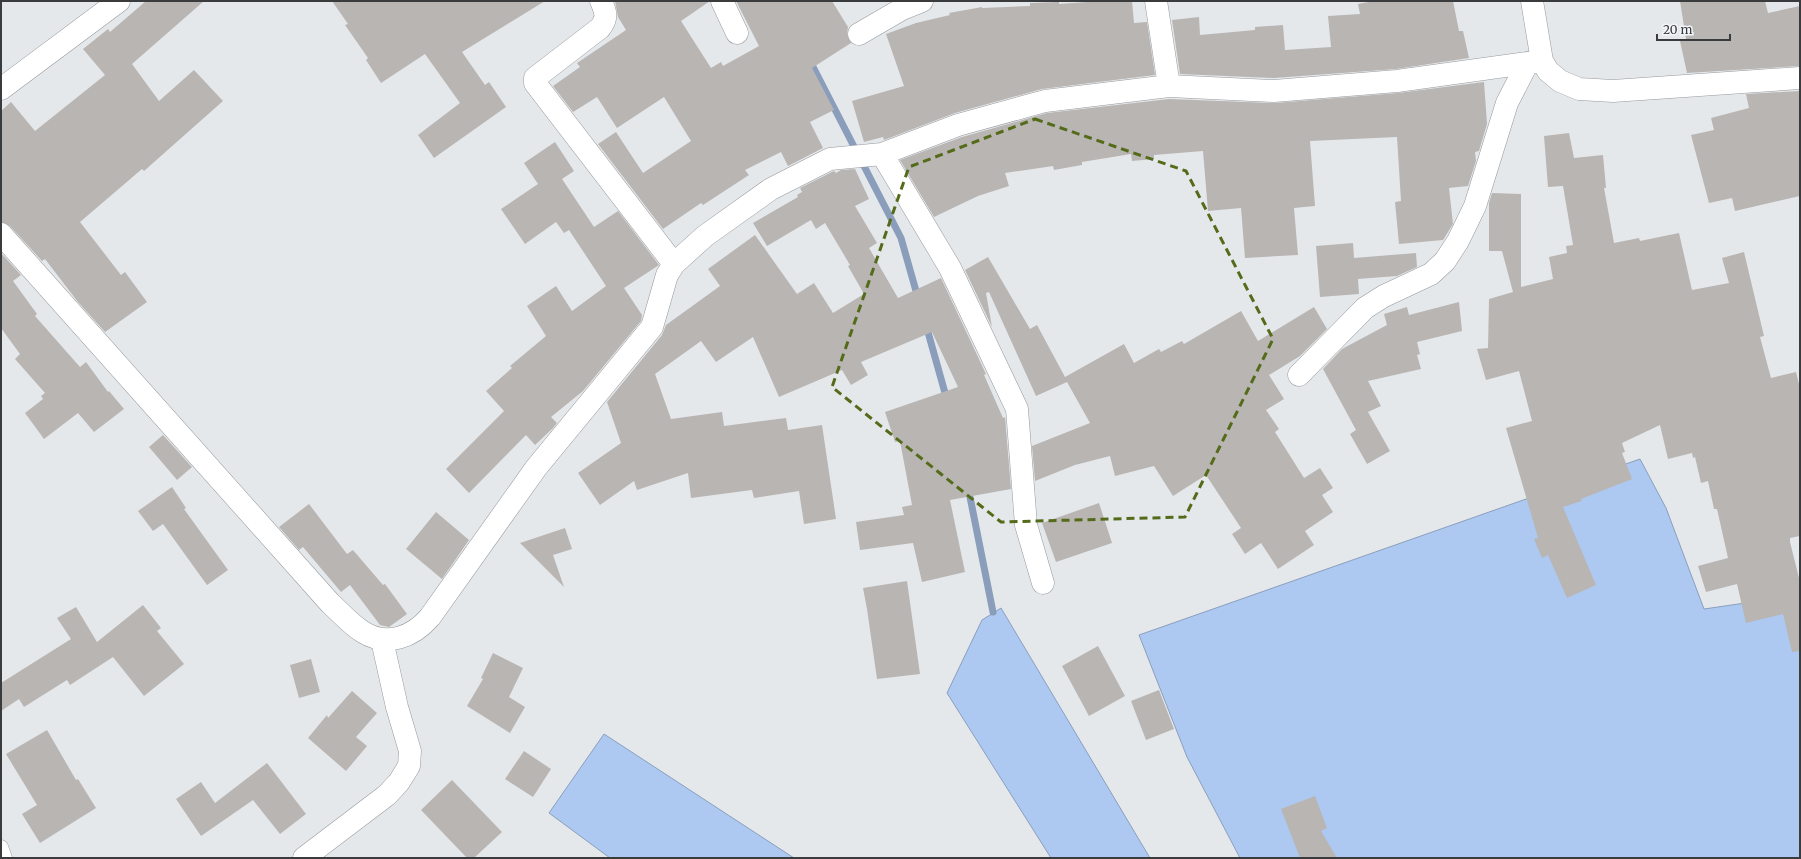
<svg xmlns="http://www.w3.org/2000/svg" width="1801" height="859" font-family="Merriweather,serif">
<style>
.water{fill:#adc9f2;stroke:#8a9ebc}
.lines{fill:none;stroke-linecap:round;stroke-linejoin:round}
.stream{stroke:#8a9ebc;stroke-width:7}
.building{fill:#b9b5b3}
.service-casing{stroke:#96999c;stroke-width:15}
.minor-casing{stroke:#96999c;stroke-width:23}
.service{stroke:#fff;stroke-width:14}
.minor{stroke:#fff;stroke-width:22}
.marked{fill:none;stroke:#546b1a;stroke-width:3;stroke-dasharray:8 5;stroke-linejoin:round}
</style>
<rect width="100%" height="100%" fill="#e5e8eb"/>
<path class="water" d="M1640 459 1666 508 1704 609 1800 595V858H1240L1187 757 1139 635Z
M1001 608 1150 858H1051L947 693 982 620Z
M604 734 794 858H610L549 813Z"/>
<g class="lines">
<path class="stream" d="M809 59 901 238 918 298
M926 325 947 400
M968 487 993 612"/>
</g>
<path class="building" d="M146 1H204L132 64 159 101 194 70 223 101 144 171 142 169 80 222 121 275 125 272 147 302 105 332 78 302 45 259 42 261 10 226 1 222V111L11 102 35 131 105 75 83 49 108 29 110 32Z
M332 1H545L462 52 485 85 489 82 506 107 434 158 418 135 460 103 425 54 381 83 366 60 368 58 345 25 348 24Z
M615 1H710L681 21 711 68 721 62 723 66 759 46 736 1H832L848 27 847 34 851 43 812 68 834 110 810 122 823 148 788 166 781 152 745 170 749 175 703 205 701 203 663 229 598 144 616 132 643 173 691 141 664 97 617 128 597 97 573 112 553 86 580 67 577 63 626 30 618 17Z
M1101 1H1132L1134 23 1147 22 1155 75 1042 89 955 113 884 140 883 137 864 142 852 101 904 86 886 34 916 23 950 15 949 13 982 7V8L1030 6V3L1059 2V4Z
M1374 1H1453L1459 31H1463L1469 58 1396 69 1274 78 1180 74 1172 20 1199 17 1200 35 1255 30V27L1283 25 1285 50 1331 47 1328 16 1360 14 1358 4Z
M1680 1H1765L1768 13 1800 6V66L1687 73 1680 41 1686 39Z
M1484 82 1487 124 1479 151 1475 152 1476 161 1468 186 1449 188 1453 224 1443 240 1399 244 1395 202 1401 201 1397 137 1310 141 1315 206 1294 208 1298 255 1245 258 1241 208 1208 211 1203 151 1154 155V159L1132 161 1131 154 1082 162V165L1054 170 1053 166 1005 173 1009 186 978 196 934 217 900 160 962 137 1047 113 1169 99 1275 103 1398 93Z
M1800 91V196L1735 211 1732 198 1709 203 1691 135 1714 130 1711 118 1749 108 1746 94Z
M1569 133 1574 158 1603 155 1606 188H1604L1614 243 1639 238 1640 241 1679 233 1692 290 1729 283 1722 258 1744 252 1764 336 1760 337 1771 378 1796 372 1800 388V536L1790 538V542L1800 582V651L1792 652 1783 614 1746 623 1737 584 1706 592 1698 566 1728 558 1717 509H1714L1708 481 1701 483 1695 457 1693 458 1692 453 1668 459 1660 425 1622 443 1625 452 1622 453 1632 479 1581 499 1582 501 1563 507 1596 585 1567 598 1548 555 1542 558 1534 539 1538 538 1506 428 1532 421 1519 371 1486 380 1477 349 1488 348 1489 299 1513 292 1502 251H1489V203L1492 193 1521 194V287L1553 279 1549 257 1567 253 1566 246 1573 245 1563 186 1548 187 1544 136Z
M555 142 574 171 562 179 594 227 618 211 659 265 624 288 642 315 641 321 583 391 551 417 557 423 553 428 535 445 526 435 469 493 446 469 504 411 486 391 512 368 510 366 546 336 527 306 556 286 572 311 606 286 569 230 564 233 556 222 525 244 501 209 538 184 524 163Z
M855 169 869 199 855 206 877 243 869 248 898 298 941 278 986 374 984 375 1003 418 1005 417 1011 489 950 500 965 572 922 582 913 543 860 550 856 522 904 515 902 507 912 505 900 441 895 442 885 412 958 387 932 332 861 362 868 375 851 385 842 370 779 397 753 337 716 362 701 341 655 374 671 419 722 412 724 426 786 418 788 430 822 425 836 519 804 524 799 491 754 498 752 490 691 498 688 473 637 490 634 481 600 505 578 473 621 443 607 402 662 335 666 325 720 286 708 269 755 235 797 294 814 283 833 313 864 294 848 266 850 265 825 223 816 229 811 220 767 246 753 223 798 197 797 195 802 192 800 188 834 171 836 173 841 170Z
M1353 243 1354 258 1416 253 1417 267 1397 276 1358 279 1359 294 1320 297 1316 246Z
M1 253 21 275 13 281 37 314 35 316 80 367 86 362 108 392 109 391 124 409 94 432 78 413 44 439 25 413 43 399 41 396 45 393 15 359 20 354 1 328Z
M988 257 1030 329 1037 325 1065 377 1124 344 1134 363 1159 349 1161 352 1182 341 1184 344 1241 311 1258 341 1314 307 1327 329 1300 356 1269 375 1284 399 1266 410 1279 429 1275 432 1304 478 1320 468 1333 488 1322 495 1333 512 1305 531 1314 545 1278 569 1261 543 1245 554 1232 534 1241 528 1206 475 1173 496 1154 466 1115 476 1110 456 1075 465 1035 481 1032 446 1090 423 1067 382 1036 396 989 292 986 293 992 327 965 270Z
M1459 302 1462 331 1417 342 1420 354 1417 355 1421 369 1368 381 1381 406 1368 412 1390 451 1367 464 1350 434 1356 430 1323 369 1342 349 1387 325 1384 314 1407 307 1409 315Z
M163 435 192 467 177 480 149 447Z
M172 487 186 508 184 509 228 570 207 585 163 524 153 531 138 511Z
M1099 503 1112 543 1056 562 1042 523Z
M309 504 347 554 353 550 383 585 385 584 407 614 389 627 380 625 350 585 341 592 303 547 299 550 279 527Z
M436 512 469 540 442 579 406 549Z
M565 528 572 549 553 555 564 587 520 543Z
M907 581 920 674 877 679 867 609 863 588Z
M143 605 161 628 157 631 184 664 144 696 113 657 70 685 67 680 24 707 19 699 1 711V683L71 639 57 618 76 607 97 642Z
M1098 646 1125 696 1089 716 1062 666Z
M493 653 523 668 509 697 525 707 510 733 467 706 483 679 481 678Z
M311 659 320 692 299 698 290 665Z
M1159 690 1174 729 1146 740 1131 701Z
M352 691 377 713 356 737 367 746 346 771 308 738 327 715 328 718Z
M47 730 76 780 78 779 96 808 40 843 22 814 37 805 6 754Z
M524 751 551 769 533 797 505 779Z
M267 763 306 814 280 834 253 800 201 836 176 799 201 782 215 803Z
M452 780 502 832 474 858H467L421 810Z
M1315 796 1327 828 1321 831 1337 858H1300L1281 809Z"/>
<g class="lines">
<defs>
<path id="service" d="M1 847 5 858"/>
<path id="minor" d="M601 1C606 12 608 18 600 28L535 78V83L674 264
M722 1 737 33
M1156 1 1169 86
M859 34 902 9 922 1
M1542 61 1548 71 1560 81 1579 89 1613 91 1800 78
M1 89 119 1
M882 154 950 268 1017 409 1026 525 1043 583
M1 234 330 603C340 612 351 625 363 632 387 647 413 637 430 617L536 468 652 327 667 275 674 264 705 236 771 189 830 159 882 154 958 125 1045 101 1169 86 1274 91 1397 81 1542 61 1532 1
M1299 375 1365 308 1384 296 1431 274 1445 261 1458 241 1475 206 1507 103 1527 64
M304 858 387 795 399 782 409 766 410 751 397 707 382 640"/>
</defs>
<use href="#service" class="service-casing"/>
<use href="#minor" class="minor-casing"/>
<use href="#service" class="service"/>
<use href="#minor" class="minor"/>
</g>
<path class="marked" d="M1035 119 1186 171 1273 339 1185 517 1001 522 832 387 909 167Z"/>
<rect width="1801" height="859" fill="none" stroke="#3a3b3d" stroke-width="4"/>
<path d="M1657 34v6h73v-6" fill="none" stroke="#3a3b3d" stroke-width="2"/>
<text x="1663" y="34" font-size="12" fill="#3a3b3d" stroke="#f2f5f9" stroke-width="3" paint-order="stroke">20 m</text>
</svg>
